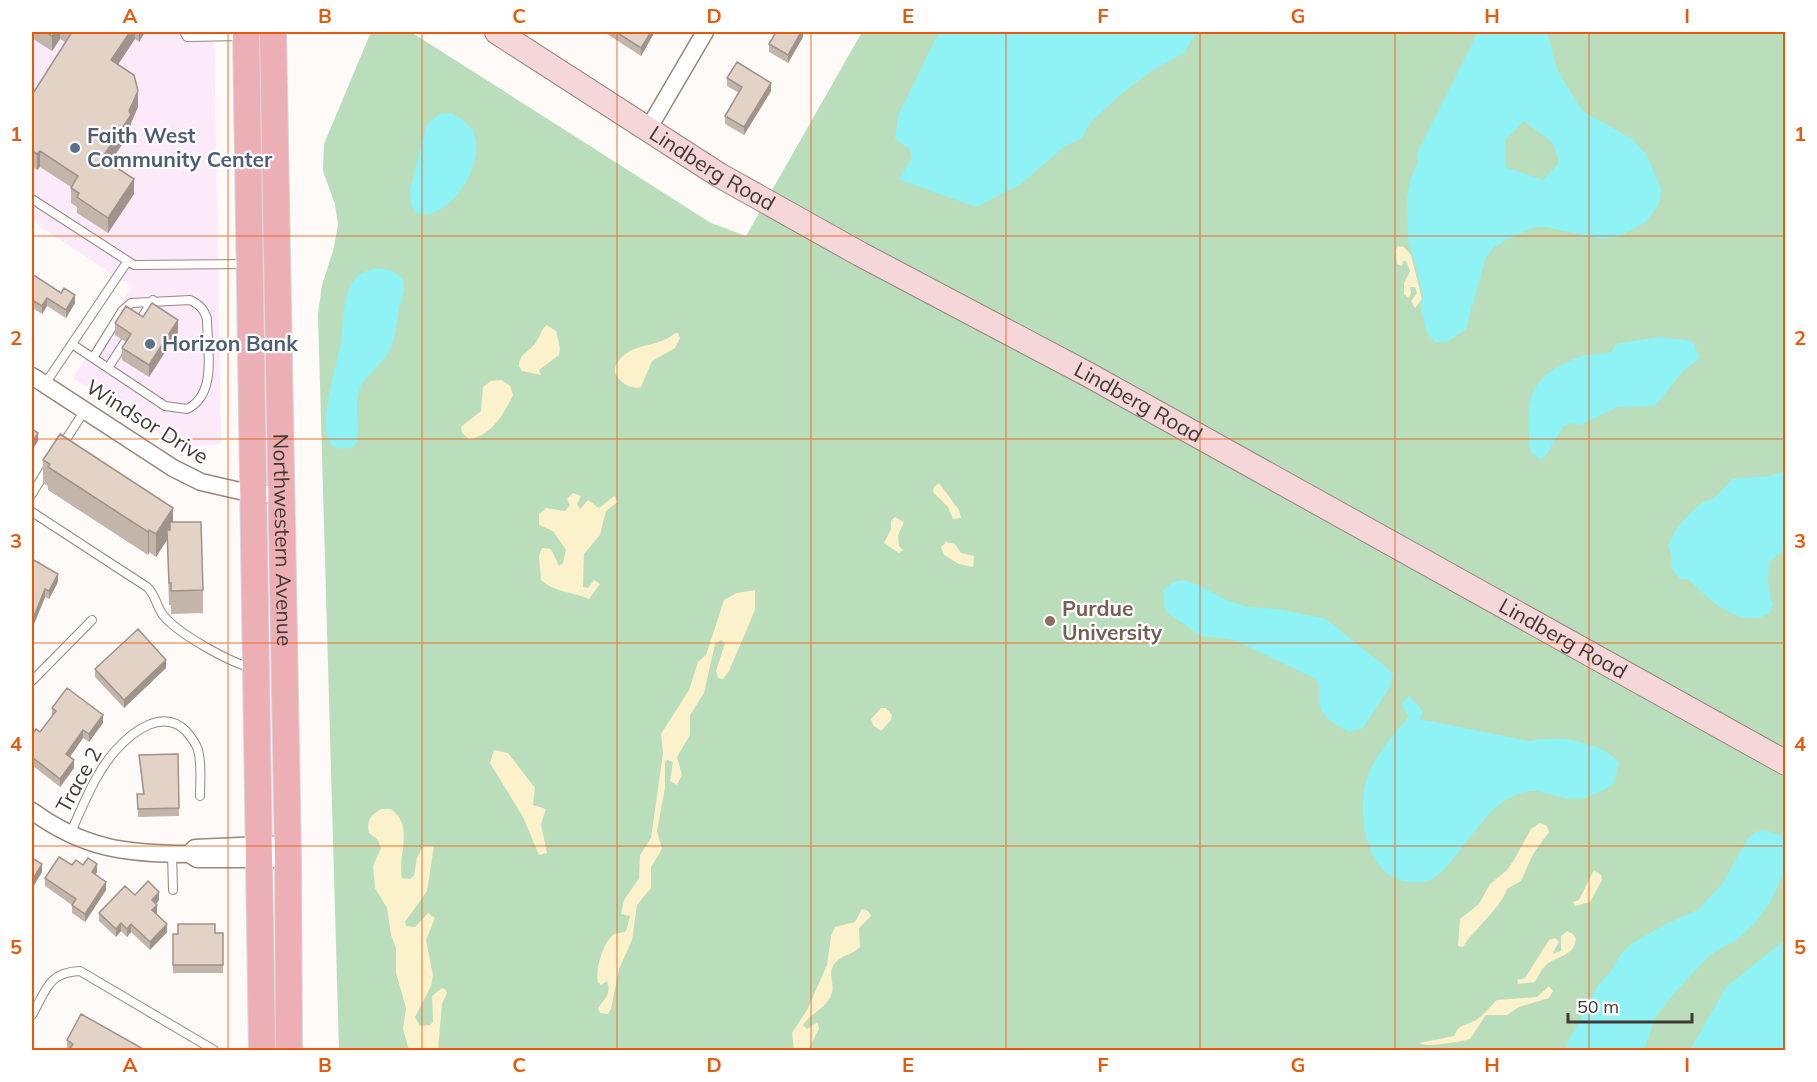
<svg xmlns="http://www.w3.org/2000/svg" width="1817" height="1082" font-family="Mulish,sans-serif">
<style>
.commercial{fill:#fceafb}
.green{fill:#baddbb}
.sand{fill:#fbf1cb}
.water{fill:#8ff2f5;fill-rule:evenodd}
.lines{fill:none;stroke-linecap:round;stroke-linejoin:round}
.service-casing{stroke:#97877c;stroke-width:10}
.minor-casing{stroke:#97877c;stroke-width:19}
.secondary-casing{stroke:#97877c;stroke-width:26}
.primary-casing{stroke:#d9d7d6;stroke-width:28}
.service{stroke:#fff;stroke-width:8}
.minor{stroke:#fff;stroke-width:16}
.secondary{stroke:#f5d7da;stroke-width:24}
.primary{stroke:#ecafb5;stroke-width:26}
.wall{fill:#c3b5aa}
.shaded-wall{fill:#9f938b}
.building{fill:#e3d2c6;stroke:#9f938b;stroke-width:1.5}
.grid{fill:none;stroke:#e8590c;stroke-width:1.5;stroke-opacity:0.55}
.service-dot{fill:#5c6f8a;stroke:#fff;stroke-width:2}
.education-dot{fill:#8d6e63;stroke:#fff;stroke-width:2}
.labels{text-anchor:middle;stroke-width:4.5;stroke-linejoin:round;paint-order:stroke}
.service-label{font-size:21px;font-weight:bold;fill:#4e5e75;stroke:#fff;text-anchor:start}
.street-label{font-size:21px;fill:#403934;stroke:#fff}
.education-label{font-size:21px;font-weight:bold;fill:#785e54;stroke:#fff;text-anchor:start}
.neatline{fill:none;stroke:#e8590c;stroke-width:2}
.grid-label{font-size:20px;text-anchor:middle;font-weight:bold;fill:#e8590c}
</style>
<rect width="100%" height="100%" fill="#fdfaf7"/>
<path class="commercial" d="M32 32H214L221 444 179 447 73 378 132 287 32 221Z"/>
<path class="green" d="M371 32H411L711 223 746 236 862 32H1785V1050H339L318 314 322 285 333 251 338 225 335 204 323 171 324 144Z"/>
<path class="sand" d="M1398 246 1404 247 1411 255 1422 299 1415 308 1411 301 1417 293 1415 287H1410L1411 293 1409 298 1404 294V283L1410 271 1406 261H1403L1402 266 1397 264 1396 250Z
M547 325 556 331 560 348 559 355 539 370 541 375 522 371 519 366C519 353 530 352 536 342 541 336 540 330 547 325Z
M675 333H678L680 338 675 348 652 361 641 387C630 391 608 376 617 363 631 341 658 349 675 333Z
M502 380 510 386 513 395C504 413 492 436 469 439L462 433 461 427 481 411 483 387 491 381Z
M939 483 959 510 961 518 953 519 948 507 933 492 934 487Z
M573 493 581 496 577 504 580 509 588 500 599 508 614 496 618 502 606 511 600 535 584 554 583 587 588 588 594 580 600 584 589 599C574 592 553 592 541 580L539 556 542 548 551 549 559 566 563 563 566 550 553 531 539 525V514L546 508 565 511 570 505 567 499Z
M895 517 904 522 898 535 899 546 903 550 899 553 884 543 891 529V521Z
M946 542 955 544 961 553 974 556 973 567 959 564 944 555 941 547Z
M755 590V610L729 671 723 679 718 678 716 671 725 643 721 640 715 644 704 693 690 715V735L677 757 682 775 677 785 670 781 673 762 667 760 665 762V788L657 831 662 849 651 867V888L637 905 632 940 619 969 611 1009 608 1014 600 1013 598 1008C605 999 612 993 607 981L601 985 598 982C595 971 603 942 613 935 617 932 622 934 626 931L630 916 621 914 624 900 639 878 640 855 651 838 663 753 661 734 689 690 698 662 706 655 724 600 737 593Z
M881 708H886L892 715 891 720 881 731 873 725 871 719Z
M494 750 508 753 535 788 533 805 546 809 541 824 547 853 539 855 523 817 490 763Z
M382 809H391C415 827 397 854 402 878L410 879 414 876 417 858 423 846H434L427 891 405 922 406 926 415 927 428 913 435 918 426 940 433 975 431 986 415 1017 420 1026 430 1025 433 1022 432 996 442 988 445 989 447 993 442 1004 438 1050H409L403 1029 406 1008 396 973V948L391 935 387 908 375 888 373 866 381 848 378 840 369 833C366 821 371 814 382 809Z
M1540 823 1547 826 1549 832 1533 854 1521 881 1507 889C1501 908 1474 929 1463 947L1458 946 1460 919 1479 904 1490 884 1506 871 1514 860 1531 829Z
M1594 870 1601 875 1602 880 1590 902 1575 906 1573 902 1579 900Z
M862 909 868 911 871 916 859 928 860 947C853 955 843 954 836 962 826 972 835 982 832 993 828 1007 811 1013 803 1025L807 1029 816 1023 818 1024 819 1029 808 1050H794L792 1033 807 1010 827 965 831 936 835 927 855 922Z
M1567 931 1573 934 1576 939C1573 958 1556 955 1545 966 1541 970 1538 977 1535 982L1518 984 1517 980 1525 978 1549 940 1555 938 1559 942 1552 954 1561 951V936Z
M1549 986 1553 991 1549 998 1519 1007 1507 1015H1486L1470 1039C1459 1042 1427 1048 1419 1043L1454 1036C1459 1025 1463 1026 1472 1022 1480 1020 1491 1005 1497 1000L1537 997Z"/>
<path class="water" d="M939 32H1197L1184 53 1153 70 1120 95 1090 123 1082 138 1065 146 1021 184 976 207 898 179 912 159 910 149 895 139 898 116Z
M1478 32H1547L1557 69 1579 106 1586 113 1632 139 1646 154 1661 188 1660 202 1646 222 1619 237 1601 239 1546 227H1535L1504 241 1493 248 1485 260 1466 329 1447 342H1435L1426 331 1421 307 1423 295 1408 238 1407 200 1410 180 1418 162 1417 153ZM1524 121 1553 143 1559 163 1543 180 1505 167V140Z
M451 113C458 117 468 122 472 130 488 157 458 207 430 214 427 216 420 214 416 213L411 205 410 190 426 126 439 114Z
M379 268C415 275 403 289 398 315 396 327 395 340 389 351 382 366 364 375 359 391 354 408 360 425 357 442L351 448C345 448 338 450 333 446 314 430 338 362 341 342 344 323 342 299 352 283 359 272 367 270 379 268Z
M1658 337 1692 341 1700 358 1683 371 1655 406 1618 407 1580 425 1570 423 1563 427 1545 457 1540 459 1530 451C1526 399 1526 378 1579 357 1588 353 1601 355 1611 352L1616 344Z
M1785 471V549L1770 561C1767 575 1767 592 1773 605L1769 614C1738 629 1710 600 1689 580L1680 579 1671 568 1672 557 1668 545 1676 529 1691 512 1703 502 1713 499 1733 479 1769 476Z
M1183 580 1199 585 1226 600 1248 607 1279 609 1326 619 1393 673 1390 687 1363 728 1349 732C1339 727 1323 718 1320 706 1318 696 1322 689 1316 679L1234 640 1200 636 1165 611 1163 590 1173 582Z
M1409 696 1423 711 1420 719 1529 741C1558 735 1597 740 1619 762L1613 785C1602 790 1588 800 1575 799 1545 798 1539 781 1506 800 1479 815 1449 876 1427 881 1368 895 1352 814 1369 773 1378 752 1394 733 1409 717L1401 704Z
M1765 830 1785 837V870L1769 904 1756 922 1737 940 1717 950 1703 962 1670 998 1655 1018 1644 1050H1564L1597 987 1611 971 1621 954 1631 944 1664 925 1699 909 1722 884 1747 840 1755 832Z
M1785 940V1050H1690L1727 986Z"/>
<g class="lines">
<defs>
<path id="service" d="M184 32 187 37 243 36
M32 199 134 265 247 264
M137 325 153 300
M72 344 165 406 187 409C218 394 207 348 207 319 204 309 200 305 190 300L131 303 122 311 93 358
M108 368 125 342
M45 384 127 262
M61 447 85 410
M32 494 49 466
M32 512 147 587C156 595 156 606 163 615 178 634 229 662 252 668
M32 681 92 620
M70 834C83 806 95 773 116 750 133 731 163 708 186 731 191 737 196 743 198 750 202 764 200 782 200 796
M172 854 173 890
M32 1015C46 991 48 972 80 971L214 1050"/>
<path id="minor" d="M647 131 705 32
M32 376 173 468 201 482 253 494H281
M32 811C84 849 127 854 189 854L197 859H288
M189 854 195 848 288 844"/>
<g id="secondary">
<path id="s1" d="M497 32 719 175 860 254 1089 375 1786 763"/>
</g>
<g id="primary">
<path d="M246 32 262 1050"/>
<path id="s2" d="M273 32 288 859 289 1050"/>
</g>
</defs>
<use href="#service" class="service-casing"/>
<use href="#minor" class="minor-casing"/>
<use href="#secondary" class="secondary-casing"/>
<use href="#primary" class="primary-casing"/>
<use href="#service" class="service"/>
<use href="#minor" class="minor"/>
<use href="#secondary" class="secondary"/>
<use href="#primary" class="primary"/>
</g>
<path class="wall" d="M33 32H145L139 42 135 39 118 64 138 107 131 123V131L110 163 134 194 108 233 77 213V207L71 203V187L40 167 37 170 32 166V95L65 42 60 39 52 51 33 39Z
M604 32H653V35L641 56Z
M803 37 788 63 769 52V44Z
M727 78 771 91 744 135 725 124V116L739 93 727 86Z
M32 274 75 303 66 318 47 306 42 314 34 309 32 313Z
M115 323 178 332 149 377 122 360V348L126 342 115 335Z
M43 460 173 522 203 590V613L171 614V605H169L167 539 156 557 149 552 148 555 48 490V486L43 483Z
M32 559 58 582 49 599 45 597 32 629Z
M166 668 124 708 95 677V669Z
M52 708 103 723 89 742 83 738 70 757 74 768 60 787 32 765V735L40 732 52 716Z
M178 754 179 816 138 817 137 794H143L139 755Z
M72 865H83L97 872 95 875 106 890 85 922 72 913V905L45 886V878Z
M135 895 159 900 156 904 157 913 156 914 167 932 150 950 131 932 127 937 121 931 116 937 99 921V913Z
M223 933V973H173V934Z
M67 1040 145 1050H67Z"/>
<path class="shaded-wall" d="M55 32H60V39L52 51V36Z
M130 32H135V39L111 75V60Z
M139 32H145L139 42Z
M651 32H653V35L641 56V48Z
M801 32H803V37L788 63V55Z
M771 83V91L744 135V127Z
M138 91V107L131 123V131L102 174V158L129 111Z
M40 151V167L37 170V154Z
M134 179V194L108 233V218Z
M75 295V303L66 318V310Z
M47 298V306L42 314V306Z
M34 301V309L32 313V305Z
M178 320V332L149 377V365Z
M38 433V441L32 451V443Z
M34 462V470L32 474V466Z
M173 508V531L156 557V534Z
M149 530V552L148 555V532Z
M58 574V582L49 599V591Z
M45 589V597L32 629V621Z
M166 660V668L124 708V700Z
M103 715V723L89 742V734Z
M83 730V738L66 762V754Z
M74 760V768L60 787V779Z
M42 864V872L32 889V881Z
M97 864V872L92 880V872Z
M106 882V890L85 922V914Z
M159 892V900L152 908V900Z
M157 905V913L152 918V910Z
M121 923V931L116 937V929Z
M131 924V932L127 937V929Z
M167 924V932L150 950V942Z"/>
<path class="building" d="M46 32H55L52 36Z
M72 32H130L111 60 134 75 138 91 129 111 131 115 102 158 134 179 108 218 77 197 79 193 71 188 78 176 40 151 37 154 32 150V95Z
M616 32H651L641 48Z
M776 32H801L788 55 769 44Z
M737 62 771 83 744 127 725 116 742 87 727 78Z
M32 274 61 293 64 288 75 295 66 310 47 298 42 306 34 301 32 305Z
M152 303 178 320 149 365 122 348 131 334 115 323 126 306 143 317Z
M32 429 38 433 32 443Z
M60 434 173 508 156 534 149 530 148 532 48 467 50 464 43 460Z
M170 522H201L203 590 171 591V583H169L167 530H170Z
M32 559 58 574 49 591 45 589 32 621Z
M138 629 166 660 124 700 95 669Z
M67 688 103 715 89 734 83 730 66 754 74 760 60 779 32 757V735L36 729 40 732 56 711 52 708Z
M178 754 179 808 138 809 137 794H144L139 755Z
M59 857 72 865 76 860 83 865 88 858 97 864 92 872 106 882 85 914 72 905 76 899 45 878Z
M32 858 42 864 32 881Z
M148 881 159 892 152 900 157 905 152 910 167 924 150 942 131 924 127 929 121 923 116 929 99 913 125 886 135 895Z
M178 924H215V933H223V965H173V934H178Z
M81 1014 145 1050H69L73 1044 67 1040Z"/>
<path class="grid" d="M228 32V1050M422 32V1050M617 32V1050M811 32V1050M1006 32V1050M1200 32V1050M1395 32V1050M1589 32V1050M32 236H1786M32 439H1786M32 643H1786M32 846H1786"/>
<g class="service-dot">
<circle cx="75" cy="148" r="6"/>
<circle cx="150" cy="344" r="6"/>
</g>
<circle class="education-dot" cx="1050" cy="621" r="6"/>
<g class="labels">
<g class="service-label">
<text x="87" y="143">Faith West<tspan x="87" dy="24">Community Center</tspan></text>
<text x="162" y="351">Horizon Bank</text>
</g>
<g class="street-label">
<text dy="7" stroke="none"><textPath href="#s1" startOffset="255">Lindberg Road</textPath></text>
<text dy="7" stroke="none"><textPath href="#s1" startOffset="741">Lindberg Road</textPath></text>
<text transform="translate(147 422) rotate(32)" y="7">Windsor Drive</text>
<text dy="7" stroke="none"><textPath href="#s2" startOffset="508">Northwestern Avenue</textPath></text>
<text dy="7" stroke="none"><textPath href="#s1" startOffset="1227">Lindberg Road</textPath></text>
<text transform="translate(79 780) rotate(-61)" y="7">Trace 2</text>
</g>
<g class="education-label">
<text x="1062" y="616">Purdue<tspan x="1062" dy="24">University</tspan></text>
</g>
</g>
<rect width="1817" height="1082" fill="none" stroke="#ffffff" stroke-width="66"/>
<path d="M1568 1013v9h124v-9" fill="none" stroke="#403934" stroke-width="3"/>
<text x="1577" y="1013" font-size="18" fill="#403934" stroke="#ffffff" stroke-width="4.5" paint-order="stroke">50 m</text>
<rect x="33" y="33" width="1751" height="1016" class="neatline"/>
<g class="grid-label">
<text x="130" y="23">A</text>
<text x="325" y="23">B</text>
<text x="519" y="23">C</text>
<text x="714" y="23">D</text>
<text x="908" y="23">E</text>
<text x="1103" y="23">F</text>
<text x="1298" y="23">G</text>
<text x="1492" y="23">H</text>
<text x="1687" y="23">I</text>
<text x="16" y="141">1</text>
<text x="1800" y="141">1</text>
<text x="16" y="345">2</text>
<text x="1800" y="345">2</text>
<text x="16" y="548">3</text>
<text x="1800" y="548">3</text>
<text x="16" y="751">4</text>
<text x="1800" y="751">4</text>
<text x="16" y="954">5</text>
<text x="1800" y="954">5</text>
<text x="130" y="1072">A</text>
<text x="325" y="1072">B</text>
<text x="519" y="1072">C</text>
<text x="714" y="1072">D</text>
<text x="908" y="1072">E</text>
<text x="1103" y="1072">F</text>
<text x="1298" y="1072">G</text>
<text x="1492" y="1072">H</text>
<text x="1687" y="1072">I</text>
</g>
</svg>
